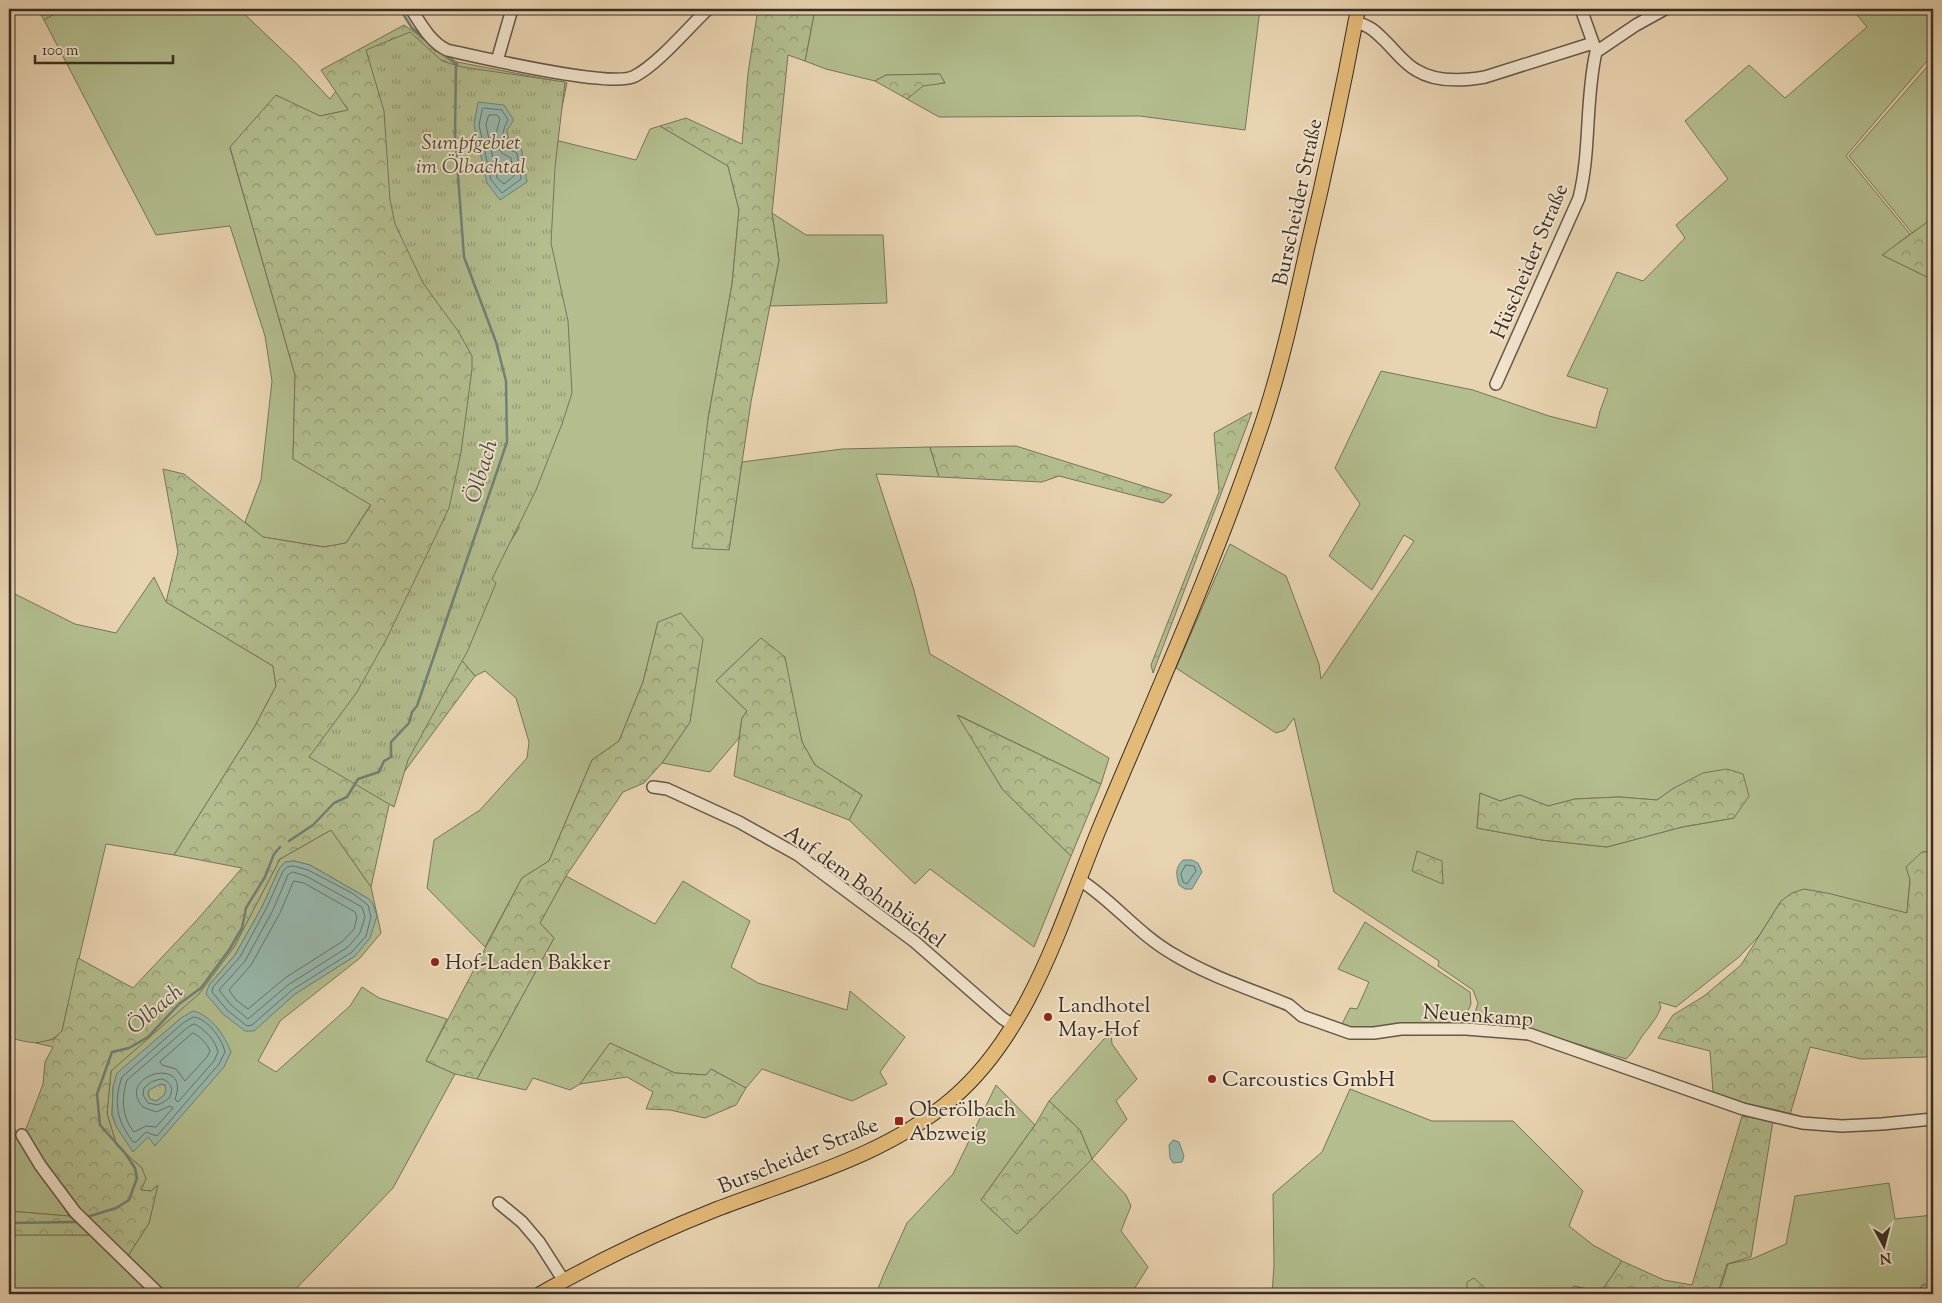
<svg xmlns="http://www.w3.org/2000/svg" width="1942" height="1303" font-family="'Sorts Mill Goudy',serif">
<style>
.green{fill:#b3bd8e;stroke:#76755a;fill-rule:evenodd}
.forest{fill:url(#forest-crowns);stroke:#76755a}
.park{fill:url(#park-tufts);stroke:#76755a}
.water{fill:#97b8ac;stroke:#718076;fill-rule:evenodd}
.lines{fill:none;stroke-linecap:round;stroke-linejoin:round}
.shore{stroke:#687269;stroke-width:1}
.stream{stroke:#718076;stroke-width:2.5}
.minor-casing{stroke:#645749;stroke-width:14}
.major-casing{stroke:#382d26;stroke-width:16}
.minor{stroke:#f1e3cc;stroke-width:11}
.major{stroke:#e4ba78;stroke-width:14}
.poi-dot{fill:#8f2418;stroke:#f1e3cc;stroke-width:2}
.labels{text-anchor:middle;stroke-width:4;stroke-linejoin:round;paint-order:stroke}
.park-label{font-size:21px;font-style:italic;fill:#514a3b;stroke:#f1e3cc}
.street-label{font-size:21px;fill:#382d26;stroke:#f1e3cc}
.poi-label{font-size:21px;fill:#382d26;stroke:#f1e3cc;text-anchor:start}
.water-label{font-size:22px;font-style:italic;fill:#4b4941;stroke:#f1e3cc}
</style>
<defs>
<pattern id="forest-crowns" width="20" height="18" patternUnits="userSpaceOnUse" patternTransform="scale(1.25)"><rect width="20" height="18" fill="#b3bd8e"/><path d="M2 6a3 3 0 1 1 6 0M12 15a3 3 0 1 1 6 0" fill="none" stroke="#939a74"/></pattern>
<pattern id="park-tufts" width="24" height="20" patternUnits="userSpaceOnUse" patternTransform="scale(1.25)"><rect width="24" height="20" fill="#b3bd8e"/><path d="M3 7l-1-3M5 7V3M7 7l1-3M15 17l-1-3M17 17v-4M19 17l1-3" fill="none" stroke="#939a74"/></pattern>
</defs>
<rect width="100%" height="100%" fill="#e9d4b1"/>
<filter id="stains"><feTurbulence type="fractalNoise" baseFrequency=".004" numOctaves="4"/><feColorMatrix values="0 0 0 0 .2 0 0 0 0 .09 0 0 0 0 .02 0 0 0 .5 -.17"/></filter>
<radialGradient id="worn" r=".72"><stop offset=".6" stop-color="#630" stop-opacity="0"/><stop offset="1" stop-color="#630" stop-opacity=".3"/></radialGradient>
<path class="green" d="M63 9H239L296 63 330 99 336 91 349 110 320 116 276 96 230 148 295 375 293 459 371 504 346 543 324 547 263 537 245 522 261 480 272 381 265 336 230 226 156 235 44 20Z
M815 9H1262L1259 17 1245 130 1140 116 939 117 907 99 923 85 945 83 939 74 886 75 875 81 826 69 805 61Z
M1852 9H1933V54L1846 156 1910 234 1883 255 1933 280V852H1922L1910 880 1907 913 1781 901 1759 936 1739 957 1676 1007 1659 1002 1661 1007C1657 1018 1650 1026 1643 1035 1637 1043 1634 1052 1626 1059L1545 1034 1471 1026 1478 1003 1473 990 1438 966 1439 961 1334 892 1294 718 1285 730 1276 733 1176 668 1230 544 1286 576 1319 664 1321 679 1414 541 1404 535 1372 590 1329 556 1360 504 1335 468 1381 371 1473 390 1549 416 1596 428 1600 411 1608 389 1567 376 1617 272 1643 281 1685 238 1676 225 1728 179 1685 121 1749 65 1785 98 1867 27ZM1674 788 1734 818 1682 827 1607 847 1542 840 1477 828 1480 793 1500 801 1520 795 1548 806 1575 799 1619 797 1657 800Z
M1933 60V219L1912 233 1849 156Z
M457 62 567 83 555 140 636 160 650 129 660 126 728 166 739 210 732 284 708 419 729 550 742 462 842 449 930 447 939 477 876 474 914 590 930 654 1109 758 1101 784 958 715 1003 790 1071 856 1034 947 930 869 915 884 849 820 862 795 815 765 802 742 796 715 761 638 716 681 747 711 742 718 739 738 710 772 662 763 690 722 658 622 643 682 619 741 592 760 549 861 522 878 485 947 427 888 434 840 480 810 527 758 529 742 516 698 485 671 475 676 447 643 460 129Z
M772 213 806 235H883L887 303 770 306 779 260Z
M154 577 166 602 273 666 276 686 254 728 174 855 106 844 62 1031C45 1049 30 1042 9 1038V591L75 624 116 633Z
M331 830 371 887 381 933 360 958 280 1021 258 1061 276 1072 350 1006 362 987 379 998 447 1019 426 1061 455 1074 393 1188 291 1294H165L128 1256 149 1223 157 1186 151 1191 141 1190 142 1168 117 1146 107 1114 111 1071 199 993 234 947 280 859ZM294 861 310 865 369 899 355 956 295 994 254 1030 209 985 235 955 263 905 279 869 285 862ZM181 1018 223 1067 155 1145 148 1136 117 1128 112 1115 113 1087 154 1042Z
M566 876 655 924 683 881 750 921 731 967 758 983 847 1010 850 991 905 1037 880 1072 887 1084 852 1101 762 1069 746 1088 711 1069 706 1075 675 1073 610 1043 580 1084 570 1090 533 1078 526 1090 477 1079 554 938 540 923Z
M1365 922 1470 992 1471 1004 1462 1025 1358 1031 1341 1026 1350 1008 1357 1009 1369 982 1338 969Z
M1111 1031 1112 1044 1137 1079 1116 1101 1127 1119 1092 1159 1126 1195 1131 1206 1121 1231 1148 1267 1131 1294H876L883 1276 907 1223 953 1174 996 1085 1035 1125 981 1200 1017 1234 1092 1159 1080 1130 1049 1101Z
M1350 1089 1432 1121H1513L1583 1191 1569 1226 1593 1245 1622 1261 1601 1292 1574 1286 1566 1294H1489V1292H1466L1467 1294H1272L1274 1265 1273 1194 1322 1152Z
M9 1120 69 1216 9 1211Z
M1889 1183 1895 1219 1933 1215V1284H1923L1916 1294H1725L1720 1290 1728 1264 1752 1259 1786 1244 1795 1196Z
M9 1235H89L152 1294H9Z"/>
<path class="forest" d="M39 9H63L44 20 38 10Z
M758 9H815L805 61 788 55 772 213 779 260 751 402 729 550 692 548 708 419 732 284 739 210 728 166 660 126 686 118 742 144 748 73Z
M404 25 457 62 460 130 495 343 519 528 447 643 475 676 393 787 371 887 331 830 280 859 234 947 199 994 111 1071 107 1114 117 1146 142 1168 146 1179 141 1190 151 1191 158 1185 149 1223 128 1256 83 1220 22 1132 26 1129 43 1084 45 1062 53 1047 36 1043 54 1039 62 1031 78 958 133 988 197 920 242 868 174 855 254 728 276 686 273 666 166 602 178 552 163 469 184 474 263 537 324 547 346 543 371 505 293 459 295 375 230 147 276 95 320 116 348 110 321 70Z
M940 74 945 83 923 86 907 99 875 81 886 75Z
M1933 218V280L1882 255Z
M1252 412 1153 673 1151 665 1219 492 1214 433Z
M1016 446 1172 495 1163 503 1059 476 1042 482 939 477 930 447Z
M681 613 703 639 690 722 662 763 644 783 623 792 566 876 540 923 554 938 477 1079 455 1074 426 1061 522 878 549 861 592 760 619 741 643 682 658 622Z
M761 638 785 657 802 742 815 765 862 795 849 820 734 776 742 718 747 711 716 681Z
M957 715 1101 784 1071 856 1003 790Z
M1727 769 1743 774 1749 796 1734 818 1682 827 1607 847 1542 840 1477 828 1480 793 1500 801 1520 795 1548 806 1575 799 1619 797 1657 800 1674 788 1703 773Z
M1417 851 1442 861 1443 884 1412 871Z
M1922 852H1933V1050L1927 1057 1861 1059 1810 1047 1789 1118 1713 1092 1710 1051 1658 1038 1673 1015 1704 996 1741 965 1781 901 1792 893 1804 889 1827 893 1907 913 1910 880 1906 867Z
M610 1043 675 1073 706 1075 711 1069 746 1088 736 1105 705 1118 670 1110 646 1109 653 1092 627 1077 580 1084Z
M157 1084 165 1085C167 1094 164 1096 156 1101L150 1099 148 1094 149 1090Z
M1049 1101 1080 1130 1092 1159 1017 1234 981 1200 1035 1125Z
M1742 1116 1773 1121 1751 1257 1727 1264 1719 1289 1723 1294H1566L1574 1286 1601 1292 1622 1261 1664 1280 1692 1285Z
M9 1211 69 1216 89 1235H9Z
M1474 1278 1489 1292V1294H1467V1282Z
M1923 1285 1933 1287V1294H1918Z"/>
<path class="park" d="M410 32 442 61 462 67 565 82 555 167 551 243 568 321 572 393 562 424 536 490 492 579 496 583 468 650 408 760 394 807 309 757 357 692 387 638 449 508 461 452 472 369V356L458 331 423 283 395 224 390 200 384 111 366 50Z"/>
<path class="water" d="M478 102 504 105 514 120 507 130 509 144 521 147 527 182 500 200 487 183 474 125Z
M1183 860H1192L1198 863 1202 872 1192 889H1185L1179 885C1176 874 1175 868 1183 860Z
M294 861 310 865 369 899 372 902 377 916 370 938 355 956 295 994 254 1031H245L223 1014 206 994 209 985 235 955 263 905 279 869 285 862Z
M193 1011C211 1015 225 1036 231 1052L224 1067 155 1146 148 1137 133 1152 117 1128 112 1115 113 1087 117 1073 181 1018ZM161 1084 165 1085C167 1094 164 1096 156 1101L150 1099 148 1094 149 1090Z
M1173 1140 1179 1142 1184 1156 1182 1162 1173 1163 1170 1158 1169 1145Z"/>
<g class="lines">
<path class="shore" d="M484 108 502 110 508 120C504 127 499 140 506 148 508 150 514 151 517 153L521 179 502 193 491 180 479 125 482 110Z
M489 115H497L500 119C497 128 493 143 501 152 504 155 508 156 511 158L514 176 504 184 497 178 486 125Z
M1186 865 1194 866 1196 871 1187 884 1183 882 1181 874Z
M294 866 308 870 352 893 368 905 371 917 366 936 352 952 292 990 252 1025 247 1026 227 1010 212 992 213 987 240 957 267 907 283 871 287 867Z
M293 872 306 876 362 907 365 917 360 933 348 947 288 985 248 1019 231 1005 219 990 245 961 273 910 288 875Z
M294 881 304 883 355 912 357 917 354 929 343 941 285 978 248 1009 236 1000 229 990 251 965 280 913Z
M194 1017C208 1019 222 1039 225 1052L219 1064 157 1136 146 1132 136 1142H133C117 1121 113 1103 122 1077L183 1023Z
M194 1024C204 1028 216 1041 218 1052L214 1061 178 1102 175 1099C192 1054 114 1075 143 1107L156 1112 170 1106 173 1108 156 1127 146 1126 134 1132C122 1117 121 1099 127 1080L187 1028Z
M193 1033C199 1035 208 1045 210 1051L207 1057 185 1081 176 1069 162 1065 160 1062Z
M161 1079C170 1080 175 1090 169 1098 166 1101 161 1103 158 1105L148 1103 143 1095 144 1088 151 1082Z"/>
<path class="stream" d="M400 9 412 28 425 39
M289 841 313 825 334 803 347 797 358 779 379 772 384 761 391 757V742L409 723 412 712 417 706 507 442 506 381 496 342 464 257 455 134 456 64 443 54
M87 1217 116 1208 129 1200 137 1178 135 1168 125 1153 100 1125 97 1094 112 1052 129 1048 148 1037 179 1004 201 988 229 950 242 928 246 908 265 877 274 854 280 847
M9 1223 77 1222"/>
<defs>
<path id="minor" d="M411 9C421 24 430 42 447 50 479 57 613 89 635 76 658 64 688 28 708 9
M1581 9 1595 48
M1355 22C1371 26 1376 32 1387 43 1396 52 1405 64 1416 70 1435 82 1463 81 1485 77L1593 43
M497 61 512 9
M1496 384 1579 198C1591 150 1585 100 1596 52L1636 25 1665 9
M653 787 667 789 739 822 798 855 915 942 1002 1018 1013 1025
M1080 880C1113 901 1138 934 1173 954 1209 976 1250 989 1289 1005L1302 1016 1350 1033H1374L1401 1029H1466L1529 1034 1743 1109 1802 1123 1842 1126 1882 1124 1933 1119
M22 1135 40 1165 75 1212 159 1294
M499 1203 522 1222 539 1242 564 1281"/>
<path id="major" d="M540 1294C596 1262 656 1233 717 1209 798 1178 886 1156 953 1098 1031 1031 1062 919 1100 827 1156 694 1216 561 1262 424 1281 367 1294 308 1307 249 1326 170 1343 89 1358 9"/>
</defs>
<use href="#minor" class="minor-casing"/>
<use href="#major" class="major-casing"/>
<use href="#minor" class="minor"/>
<use href="#major" class="major"/>
</g>
<g class="poi-dot">
<circle cx="435" cy="962" r="5"/>
<circle cx="1048" cy="1017" r="5"/>
<circle cx="1212" cy="1079" r="5"/>
<rect x="894" y="1116" width="10" height="10" rx="2.5"/>
</g>
<g class="labels">
<g class="park-label">
<text x="471" y="149">Sumpfgebiet<tspan x="471" dy="24">im Ölbachtal</tspan></text>
</g>
<g class="street-label">
<text transform="translate(1297 202) rotate(-78)" y="7">Burscheider Straße</text>
<text transform="translate(1529 261) rotate(-67)" y="7">Hüscheider Straße</text>
<text transform="translate(865 886) rotate(36)" y="7">Auf dem Bohnbüchel</text>
<text transform="translate(1478 1015) rotate(4)" y="7">Neuenkamp</text>
<text transform="translate(798 1155) rotate(-22)" y="7">Burscheider Straße</text>
</g>
<g class="poi-label">
<text x="445" y="969">Hof-Laden Bakker</text>
<text x="1058" y="1012">Landhotel<tspan x="1058" dy="24">May-Hof</tspan></text>
<text x="1222" y="1086">Carcoustics GmbH</text>
<text x="909" y="1116">Oberölbach<tspan x="909" dy="24">Abzweig</tspan></text>
</g>
<g class="water-label">
<text transform="translate(480 471) rotate(-73)" y="8">Ölbach</text>
<text transform="translate(154 1008) rotate(-40)" y="8">Ölbach</text>
</g>
</g>
<rect width="1942" height="1303" fill="none" stroke="#e9d4b1" stroke-width="30"/>
<rect x="10" y="10" width="1922" height="1283" fill="none" stroke="#382d26" stroke-width="2.5"/>
<rect x="15" y="15" width="1912" height="1273" fill="none" stroke="#382d26"/>
<g transform="translate(1884 1246) rotate(173)" stroke="#f1e3cc" stroke-width="4" paint-order="stroke">
<path d="M0-4L9 19L0 12L-9 19Z" fill="#382d26"/>
<text y="-8" font-size="14" font-weight="bold" text-anchor="middle" fill="#382d26">N</text>
</g>
<path d="M35 55v8h138v-8" fill="none" stroke="#382d26" stroke-width="2.5"/>
<text x="42" y="55" font-size="15" fill="#382d26" stroke="#f1e3cc" stroke-width="4" paint-order="stroke">100 m</text>
<rect width="100%" height="100%" filter="url(#stains)"/>
<rect width="100%" height="100%" fill="url(#worn)"/>
</svg>
